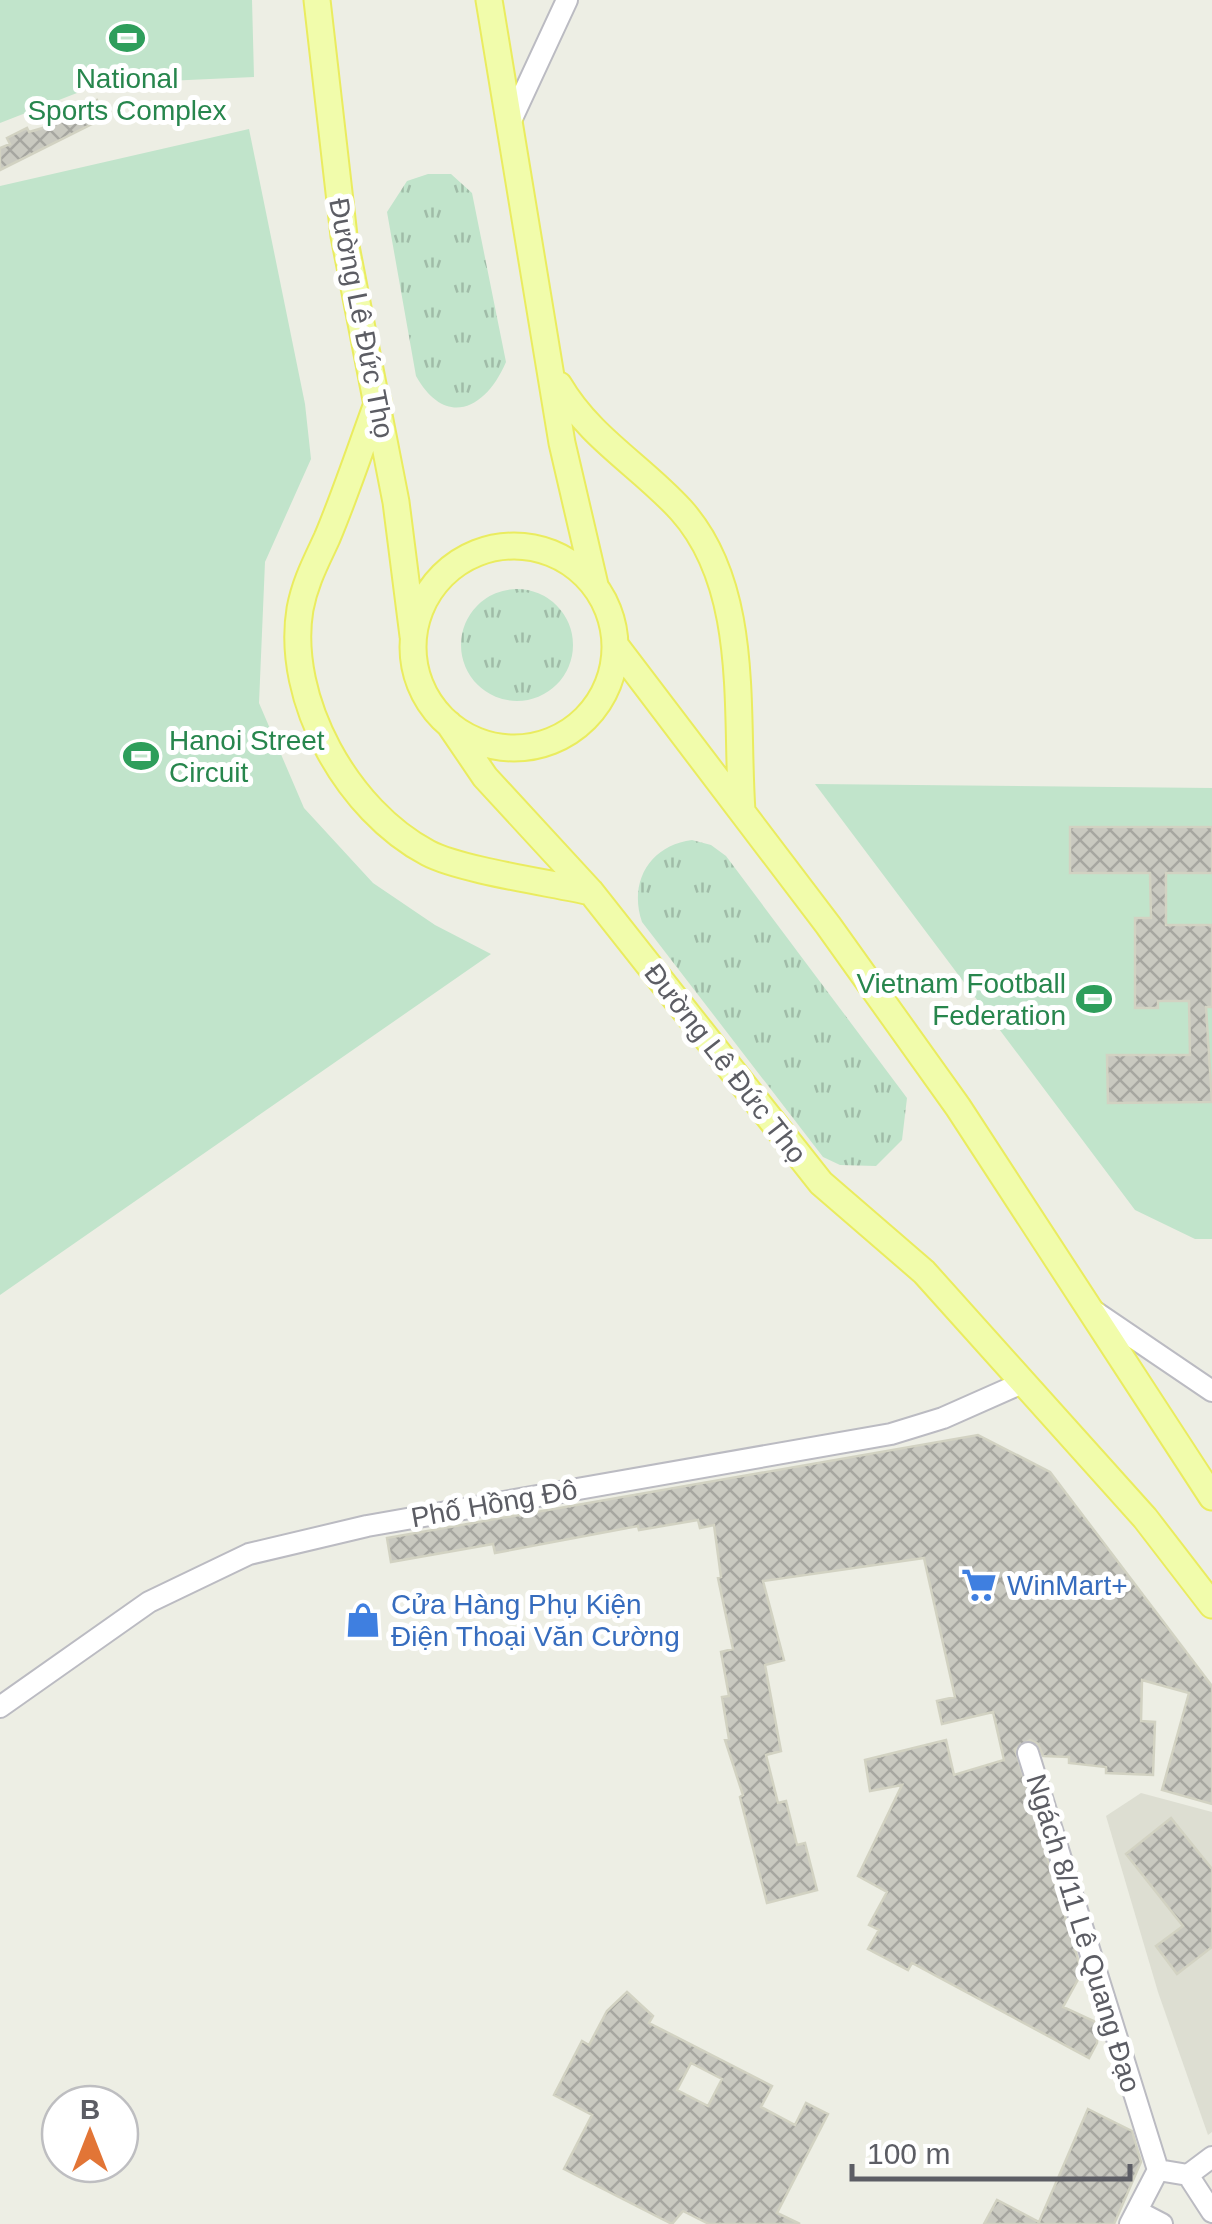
<svg xmlns="http://www.w3.org/2000/svg" width="1212" height="2224" font-family="Arial,sans-serif">
<style>
.education{fill:#ddded2}
.grass{fill:url(#grass-tufts)}
.pitch{fill:#c1e4cb}
.building{fill:url(#building-cross-hatch);stroke:#d2d2c2;stroke-width:2.5;fill-rule:evenodd}
.lines{fill:none;stroke-linecap:round;stroke-linejoin:round}
.minor-casing{stroke:#bbbbc2;stroke-width:24}
.major-casing{stroke:#eaec5f;stroke-width:29}
.minor{stroke:#fff;stroke-width:20}
.major{stroke:#f1fcab;stroke-width:25}
.labels{text-anchor:middle;stroke-width:10;stroke-linejoin:round;paint-order:stroke}
.leisure-label{font-size:28px;fill:#27864d;stroke:#fff}
.street-label{font-size:28px;fill:#5c5d64;stroke:#fff}
.shop-label{font-size:28px;fill:#366cbe;stroke:#fff;text-anchor:start}
</style>
<defs>
<pattern id="grass-tufts" width="24" height="20" patternUnits="userSpaceOnUse" patternTransform="scale(2.5)"><rect width="24" height="20" fill="#c1e4cb"/><path d="M3 7l-1-3M5 7V3M7 7l1-3M15 17l-1-3M17 17v-4M19 17l1-3" fill="none" stroke="#a0bca8"/></pattern>
<pattern id="building-cross-hatch" width="8" height="8" patternUnits="userSpaceOnUse" patternTransform="scale(2.5)"><rect width="8" height="8" fill="#c9c9c0"/><path d="M0 0l8 8M0 8l8-8" fill="none" stroke="#a6a6a0"/></pattern>
</defs>
<rect width="100%" height="100%" fill="#edeee4"/>
<path class="education" d="M1141 1793 1212 1812V2132L1208 2135 1158 1992 1106 1816Z"/>
<path class="grass" d="M428 174H451L472 193 506 362C486 409 446 429 416 376L387 212 407 181Z
M461 645a56 56 0 1 1 112 0a56 56 0 1 1-112 0Z
M692 840 711 845 726 856 907 1098 902 1140 876 1166 840 1165 823 1157 642 922C628 881 651 845 692 840Z"/>
<path class="pitch" d="M0 0H252L254 77 100 84 0 123Z
M249 129 305 404 311 459 265 562 259 703 304 808 373 883 435 925 491 954 0 1295V186Z
M815 784 1212 788V1239H1195L1135 1210Z"/>
<path class="building" d="M97 100 106 117 0 170V148L10 144 7 138 27 128 29 132 46 127Z
M1070 827H1212V873H1166V925H1212V1007H1206L1212 1102 1108 1103 1107 1055H1190L1189 1001H1158V1008H1135V918H1151L1150 873H1070Z
M978 1435 1050 1472 1212 1686V1804L1162 1790 1189 1693 1167 1687 1142 1680 1141 1721 1155 1722 1153 1775 1106 1773V1767L1069 1763V1757L1043 1756 1038 1744 1030 1740 1015 1749 1080 1966 1081 1974 1063 2007 1098 2023 1097 2043 1089 2058 912 1963 908 1970 868 1949 879 1930 869 1925 887 1892 858 1876 902 1785 870 1791 865 1760 946 1740 954 1775 1004 1760 993 1712 942 1724 937 1701 955 1697 924 1558 763 1581 784 1660 765 1665 781 1751 766 1755 778 1803 786 1801 797 1845 805 1843 817 1890 767 1903 740 1797 743 1795 725 1740 729 1739 722 1697 729 1696 721 1652 733 1649 718 1578 721 1577 714 1525 700 1528 698 1520 639 1530 638 1526 495 1553 493 1544 391 1562 387 1538Z
M1171 1818 1212 1869V1947L1177 1974 1156 1946 1183 1926 1126 1854Z
M627 1992 653 2016 649 2023 772 2086 761 2107 795 2125 806 2103 828 2114 777 2213 800 2224H709L683 2211 672 2224 564 2169 592 2115 554 2095 582 2041 589 2045 607 2011ZM691 2063 722 2079 708 2106 677 2090Z
M1088 2109 1132 2131 1141 2162 1114 2224H984L997 2200 1039 2222Z"/>
<g class="lines">
<defs>
<path id="minor" d="M508 127 567 0
M1094 1311 1212 1391
M0 1707 149 1602 249 1554 367 1526 891 1434 943 1418 1022 1383
M1028 1753 1158 2170
M1158 2170 1188 2175 1212 2157
M1188 2175 1212 2212
M1137 2211 1162 2224
M1130 2224 1158 2170"/>
<path id="major" d="M317 0 344 236 396 502 413 636
M489 0 562 443 595 585
M559 385C590 438 641 466 681 510 751 588 735 713 742 811
M378 401C361 447 346 493 327 538 316 562 305 582 300 609 285 700 348 811 428 853 460 870 551 883 591 892
M413 647a101 101 0 1 1 202 0a101 101 0 1 1-202 0Z
M616 646 828 925 958 1107 1212 1497
M449 724 485 777 591 892 821 1183 924 1272 1145 1518 1212 1605"/>
</defs>
<use href="#minor" class="minor-casing"/>
<use href="#major" class="major-casing"/>
<use href="#minor" class="minor"/>
<use href="#major" class="major"/>
</g>
<defs>
<symbol id="stadium-bare" viewBox="-9 -9 18 18"><path d="M0-5a6.5 5 0 1 0 0 10a6.5 5 0 1 0 0-10ZM-3.5-1.8h7v3.6h-7Z" fill="#2e9e5b" stroke="#fff" stroke-width="2.5" paint-order="stroke"/></symbol>
<symbol id="supermarket-bare" viewBox="-9 -9 18 18"><path d="M-6-5.5h2.5l.6 2H6L4.5 2H-2.5L-4.4-4H-6ZM-1.5 3.2a1.3 1.3 0 1 0 .1 0ZM3 3.2a1.3 1.3 0 1 0 .1 0Z" fill="#3f7fe0" stroke="#fff" stroke-width="2.5" paint-order="stroke"/></symbol>
<symbol id="shop-bare" viewBox="-9 -9 18 18"><path d="M-5-2.5h2.3a2.7 3.5 0 0 1 5.4 0H5L5.5 6h-11ZM-1.5-2.5h3a1.5 2.3 0 0 0-3 0Z" fill="#3f7fe0" stroke="#fff" stroke-width="2.5" paint-order="stroke"/></symbol>
</defs>
<g fill-rule="evenodd">
<use href="#stadium-bare" x="102" y="13" width="50" height="50"/>
<use href="#stadium-bare" x="116" y="731" width="50" height="50"/>
<use href="#stadium-bare" x="1069" y="974" width="50" height="50"/>
<use href="#supermarket-bare" x="954" y="1560" width="50" height="50"/>
<use href="#shop-bare" x="338" y="1595" width="50" height="50"/>
</g>
<g class="labels">
<g class="leisure-label">
<text x="127" y="88">National<tspan x="127" dy="32">Sports Complex</tspan></text>
<text x="169" y="750" text-anchor="start">Hanoi Street<tspan x="169" dy="32">Circuit</tspan></text>
<text x="1066" y="993" text-anchor="end">Vietnam Football<tspan x="1066" dy="32">Federation</tspan></text>
</g>
<g class="street-label">
<text transform="translate(362 318) rotate(79)" y="10">Đường Lê Đức Thọ</text>
<text transform="translate(726 1063) rotate(52)" y="10">Đường Lê Đức Thọ</text>
<text transform="translate(494 1503) rotate(-10)" y="10">Phố Hồng Đô</text>
<text transform="translate(1084 1933) rotate(73)" y="10">Ngách 8/11 Lê Quang Đạo</text>
</g>
<g class="shop-label">
<text x="1007" y="1595">WinMart+</text>
<text x="391" y="1614">Cửa Hàng Phụ Kiện<tspan x="391" dy="32">Điện Thoại Văn Cường</tspan></text>
</g>
</g>
<g transform="translate(90 2134)"><circle r="48" fill="#ffffff" stroke="#bebec1" stroke-width="2.5"/>
<path d="M0-8L18 38L0 25L-18 38Z" fill="#e27536"/>
<text y="-15" font-size="28" font-weight="bold" text-anchor="middle" fill="#5c5d64">B</text>
</g>
<path d="M852 2164v15h278v-15" fill="none" stroke="#5c5d64" stroke-width="5"/>
<text x="867" y="2164" font-size="30" fill="#5c5d64" stroke="#ffffff" stroke-width="8" paint-order="stroke">100 m</text>
</svg>
